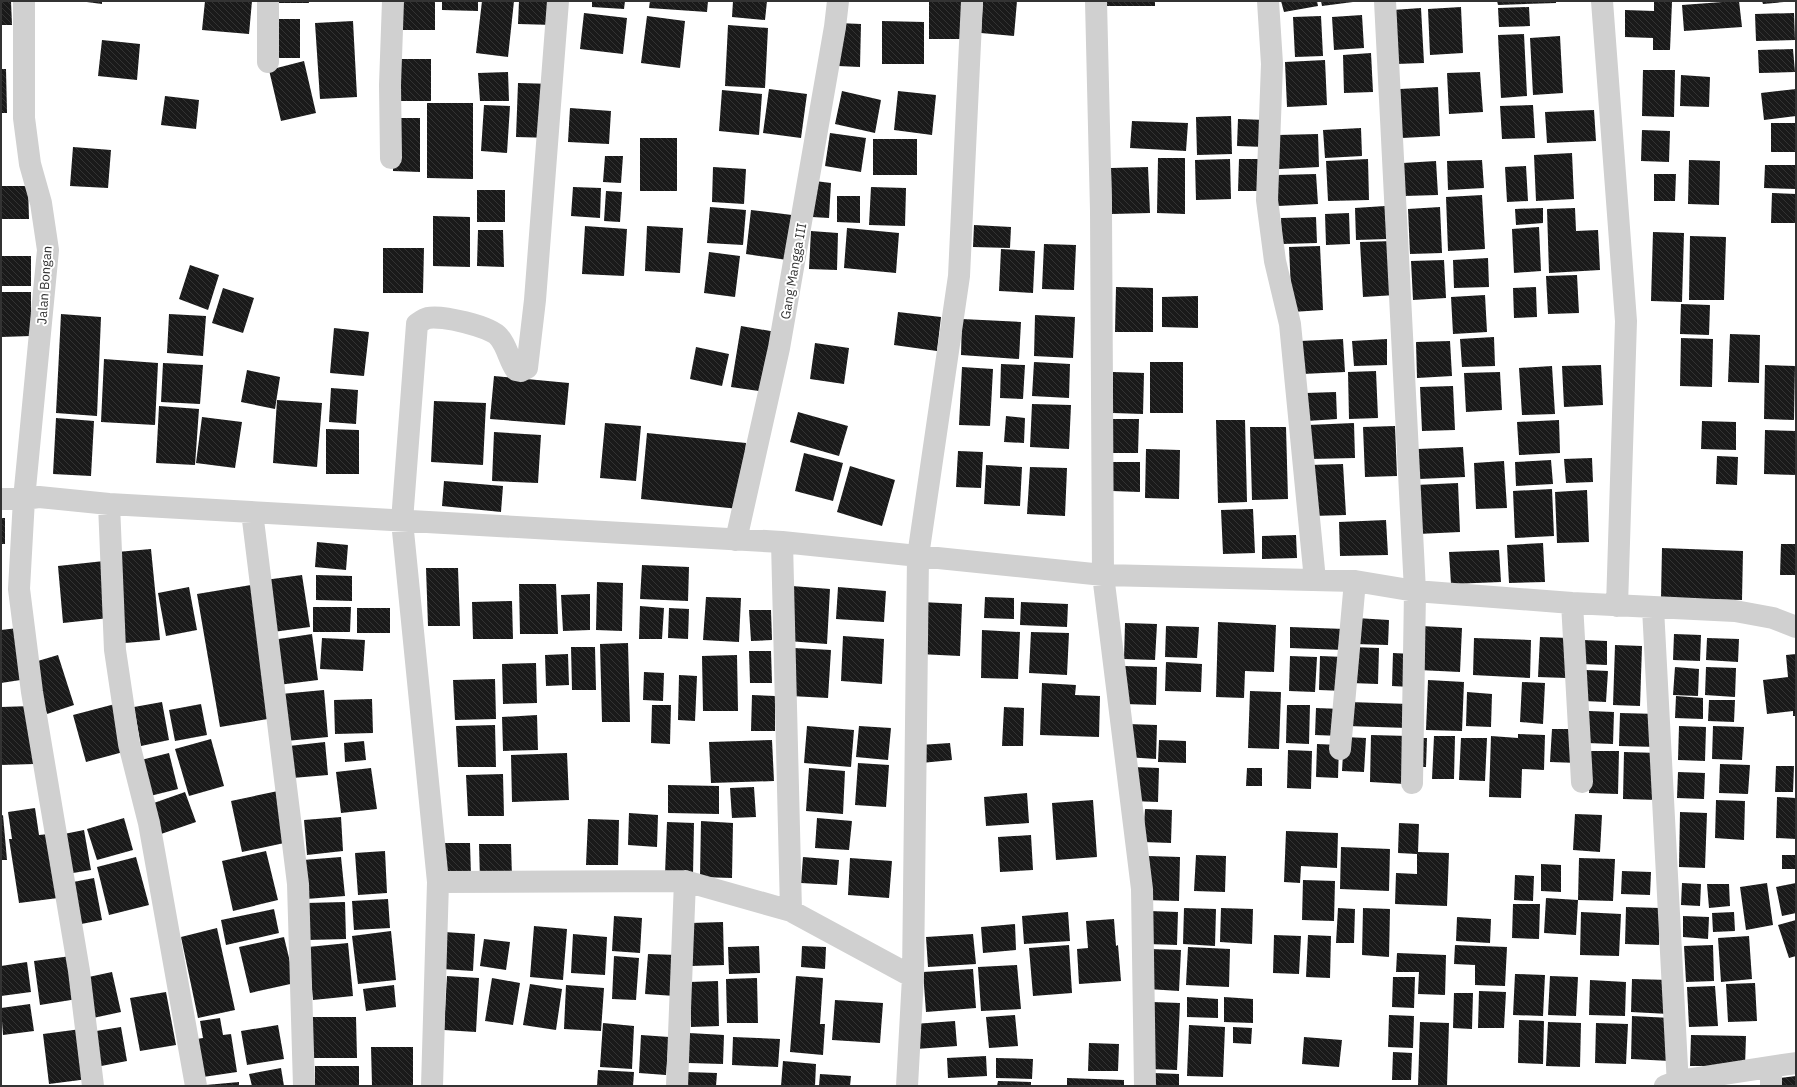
<svg xmlns="http://www.w3.org/2000/svg" width="1797" height="1087" font-family="'IBM Plex Sans',sans-serif">
<style>
.building{fill:url(#building-back-hatch)}
.lines{fill:none;stroke-linecap:round;stroke-linejoin:round}
.minor{stroke:#d0d0d0;stroke-width:22}
.labels{text-anchor:middle;stroke-width:4;stroke-linejoin:round;paint-order:stroke}
.street-label{font-size:13px;fill:#333;stroke:#fff}
</style>
<defs>
<pattern id="building-back-hatch" width="6" height="6" patternUnits="userSpaceOnUse"><rect width="6" height="6" fill="#1a1a1a"/><path d="M-1 5l2 2M0 0l6 6M5-1l2 2" fill="none" stroke="#333"/></pattern>
</defs>
<rect width="100%" height="100%" fill="#fff"/>
<path class="building" d="M1 1H11L12 25H1Z
M79 1H102V4Z
M205 1H252L249 34 202 30Z
M276 1H309V3H276Z
M401 1H435V30H401Z
M442 1H478V11L442 10Z
M482 1H514L508 57 476 53Z
M519 1H555L554 25 518 24Z
M592 1H625L624 9 592 7Z
M650 1H708L707 12 649 8Z
M733 1H767L765 20 732 17Z
M929 1H966V39H929Z
M983 1H1017L1014 36 981 33Z
M1105 1H1155V6H1105Z
M1281 1H1317L1318 6 1284 12Z
M1321 1H1353V2L1322 6Z
M1497 1H1556V3L1498 5Z
M1736 1H1739L1742 27 1684 31 1682 5Z
M1762 1H1784V2L1763 4Z
M1654 2H1672L1670 50H1653V38L1625 37V10L1654 11Z
M1461 7 1463 53 1430 55 1428 9Z
M1529 7 1530 26 1499 27 1498 8Z
M1421 8 1424 63 1396 64 1393 10Z
M584 13 627 18 623 54 580 49Z
M1794 13 1795 40 1756 41 1755 14Z
M1362 15 1364 48 1334 50 1332 17Z
M647 16 685 21 680 68 641 63Z
M1321 16 1323 56 1295 57 1293 17Z
M276 19H300V58H276Z
M353 21 357 97 320 99 315 23Z
M882 21 924 22V64H882Z
M838 23 861 24 860 67 838 66Z
M728 25 768 28 765 88 725 86Z
M1524 34 1527 96 1501 98 1498 35Z
M1560 36 1563 93 1533 95 1530 38Z
M102 40 140 44 137 80 98 76Z
M1793 49 1795 72 1759 73 1758 50Z
M1371 53 1373 92 1344 93 1343 55Z
M396 59H431V101H396Z
M1325 60 1327 105 1287 107 1285 62Z
M304 61 316 113 281 121 269 70Z
M1 69H6L7 113H1Z
M1643 70H1675L1674 117 1642 116Z
M508 72 509 101H480L478 73Z
M1480 72 1483 112 1449 114 1447 73Z
M1681 75 1710 77 1709 107 1680 106Z
M518 83 554 84 553 138 516 137Z
M1438 87 1440 136 1402 138 1400 89Z
M769 89 807 94 801 138 763 133Z
M1796 89V116L1764 120 1761 93Z
M722 90 762 94 759 135 719 131Z
M842 91 881 100 875 133 835 124Z
M898 91 936 95 932 135 894 130Z
M165 96 199 100 196 129 161 125Z
M427 103H473V179L427 178Z
M484 105 510 106 507 153 481 151Z
M1533 105 1535 138 1502 139 1500 106Z
M570 108 611 111 609 144 568 142Z
M1594 110 1596 141 1547 143 1545 112Z
M1231 116 1232 154 1197 155 1196 117Z
M393 118H420V172L393 171Z
M1238 119 1266 120 1265 147 1237 146Z
M1132 121 1188 123 1186 151 1130 148Z
M1771 123H1796V152H1771Z
M1361 128 1362 156 1325 158 1323 130Z
M1642 130 1670 131 1669 162 1641 161Z
M830 133 866 138 861 172 825 166Z
M1318 134 1319 167 1279 169 1278 135Z
M640 138H677V191H640Z
M873 139H917V175H873Z
M73 147 111 150 108 188 70 186Z
M1572 153 1574 199 1536 201 1534 155Z
M605 156H623L621 183 603 182Z
M1158 158H1185V214L1157 213Z
M1230 159 1231 199 1196 200 1195 160Z
M1239 159H1264V191H1238Z
M1368 159 1369 200 1328 201 1326 161Z
M1482 160 1484 188 1448 190 1447 161Z
M1689 160 1720 161 1719 205 1688 204Z
M1436 161 1438 195 1404 196 1403 163Z
M1765 165H1796V189L1764 188Z
M1526 166 1528 201 1507 202 1505 167Z
M713 167 746 169 744 204 712 202Z
M1148 167 1150 213 1112 214 1111 168Z
M1316 174 1318 204 1278 206 1277 175Z
M1654 174H1676L1675 201H1654Z
M815 181 831 183 829 218 812 217Z
M1 186H28L29 219H1Z
M573 187 601 188 600 218 571 216Z
M871 187 906 188 905 226 869 225Z
M477 190H505V222H477Z
M606 191 622 192 620 222 604 221Z
M1772 193 1796 194V223H1771Z
M1482 195 1485 249 1448 251 1446 197Z
M837 196H860V223L837 222Z
M1385 206 1387 239 1356 240 1355 208Z
M710 207 746 210 743 245 707 243Z
M1440 207 1442 253 1410 254 1408 209Z
M1543 208V223L1516 225 1515 209Z
M1575 208 1576 231 1598 230 1600 270 1549 273 1547 209Z
M751 210 792 215 787 260 746 254Z
M1349 213 1350 244 1326 245 1325 214Z
M433 216 470 217V267L433 266Z
M1316 217 1317 243 1282 244 1281 218Z
M974 225 1011 227 1010 248 973 247Z
M585 226 627 229 624 276 582 274Z
M647 226 683 228 680 273 645 271Z
M1539 227 1541 271 1514 273 1512 229Z
M847 228 899 233 896 273 844 268Z
M478 230H503L504 267 477 266Z
M811 231 838 233 837 270 809 269Z
M1653 232 1684 233 1682 302 1651 301Z
M1690 236 1726 237 1724 300H1689Z
M1394 241 1396 295 1363 297 1360 242Z
M1044 244 1076 245 1074 290 1042 289Z
M1320 246 1323 310 1292 312 1289 247Z
M383 248H424L423 293H383Z
M1001 249 1035 251 1033 293 999 291Z
M709 252 740 256 735 297 704 293Z
M1 256H31V286H1Z
M1488 258 1489 287 1454 288 1453 260Z
M1444 260 1446 298 1413 300 1411 261Z
M190 265 219 275 208 310 179 299Z
M1577 275 1579 313 1548 314 1546 276Z
M1116 287 1153 288V332H1115Z
M1536 287 1537 317 1514 318 1513 288Z
M223 288 254 298 243 333 212 323Z
M1 292H31V336L1 337Z
M1485 295 1487 332 1453 334 1451 297Z
M1198 296V328L1162 327V297Z
M1681 304 1710 305 1709 335 1680 334Z
M898 312 941 317 937 351 894 345Z
M61 314 101 317 97 416 56 413Z
M169 314 206 316 203 356 167 353Z
M1035 315 1075 317 1073 358 1034 356Z
M962 319 1021 322 1019 359 961 355Z
M741 326 776 332 766 392 731 387Z
M334 328 369 332 364 376 330 373Z
M1730 334 1760 335 1759 383 1728 382Z
M1494 337 1495 366 1462 367 1460 339Z
M1681 338 1713 339 1712 387 1680 386Z
M1343 339 1345 372 1302 374 1300 341Z
M1387 339V365L1354 366 1352 341Z
M1450 341 1452 376 1417 378 1416 342Z
M815 343 849 348 844 384 810 379Z
M696 347 729 354 722 386 690 379Z
M104 359 158 363 155 425 101 422Z
M1034 362 1070 364 1069 398 1032 396Z
M1150 362H1183V413H1150Z
M163 363 203 365 200 404 161 402Z
M1001 364 1025 365 1023 399 1000 398Z
M1601 365 1603 405 1564 407 1562 366Z
M1765 365 1795 366 1794 420 1764 419Z
M1552 366 1555 414 1522 415 1519 368Z
M962 367 993 369 990 426 959 425Z
M247 370 280 377 275 409 241 402Z
M1376 371 1378 418 1349 419 1348 372Z
M1113 372 1144 373 1143 414 1113 413Z
M1500 372 1502 410 1466 412 1464 373Z
M494 376 569 383 565 425 490 419Z
M1453 386 1455 430 1422 431 1420 387Z
M331 388 358 390 356 424 329 422Z
M1336 392 1337 419 1307 421 1306 393Z
M277 400 322 403 317 467 273 463Z
M434 401 486 403 483 465 431 462Z
M1032 404 1071 405 1069 449 1030 447Z
M159 406 199 409 195 465 156 463Z
M798 412 848 426 839 456 790 442Z
M1006 416 1025 418 1024 443 1004 442Z
M202 417 242 422 235 468 196 463Z
M56 418 94 421 91 476 53 474Z
M1111 419H1139L1138 453H1111Z
M1216 420H1245L1247 502 1218 503Z
M1559 420 1560 453 1519 455 1517 422Z
M1702 421 1736 422V450L1701 449Z
M605 423 641 426 636 481 600 478Z
M1354 423 1355 458 1310 459 1308 425Z
M1395 426 1397 476 1365 477 1363 427Z
M1250 427H1286L1288 499 1252 500Z
M326 429 359 430V474H326Z
M1765 430 1796 431V475L1764 474Z
M494 432 541 435 538 483 492 481Z
M647 433 746 443 739 509 641 499Z
M1463 447 1465 477 1419 479 1418 449Z
M1146 449 1180 450 1179 499 1145 498Z
M958 451 983 452 981 488 956 487Z
M804 453 843 463 833 501 795 491Z
M1717 456 1738 457 1737 485 1716 484Z
M1592 458 1593 482 1566 483 1564 459Z
M1551 460 1553 484 1516 486 1515 462Z
M1504 461 1507 508 1476 509 1474 463Z
M1112 462H1140V492L1112 491Z
M1343 464 1346 515 1312 516 1309 465Z
M986 465 1022 467 1020 506 984 504Z
M850 466 895 480 882 526 837 512Z
M1030 467 1067 468 1065 516 1027 514Z
M444 481 503 486 501 512 442 506Z
M1458 483 1460 532 1418 534 1416 485Z
M1552 489 1554 536 1515 538 1513 491Z
M1587 490 1589 542 1557 543 1555 492Z
M1253 509 1255 553 1223 554 1221 510Z
M1 518H5V544H1Z
M1386 520 1388 555 1340 556 1339 522Z
M1296 535 1297 558 1262 559V536Z
M317 542 348 545 346 570 315 567Z
M1543 543 1545 582 1509 583 1507 545Z
M1781 544H1796V575H1780Z
M1662 548 1743 551 1742 600 1661 598Z
M151 549 160 640 125 643 117 552Z
M1499 550 1501 582 1451 584 1449 552Z
M104 561 109 618 63 623 58 566Z
M642 565 689 567 688 601 640 599Z
M426 568H458L460 626H428Z
M302 575 310 627 273 632 265 580Z
M316 575 352 576V601L316 600Z
M597 582 623 583 622 631 596 630Z
M519 584H556L558 634H520Z
M251 585 274 718 220 727 197 594Z
M792 586 830 589 827 644 788 641Z
M189 587 197 630 166 636 158 593Z
M838 587 886 591 884 622 836 619Z
M590 594V630L563 631 561 595Z
M706 597 741 598 739 642 703 640Z
M985 597 1014 598V619L984 618Z
M512 601 513 639H473L472 602Z
M921 602 962 604 960 656 919 654Z
M1021 602 1068 604 1067 627 1020 625Z
M640 606 664 608 662 639H639Z
M313 607H351L350 632H313Z
M357 608H390V633H357Z
M669 608 689 609 688 639 668 638Z
M749 610H771L772 640 751 641Z
M1356 618 1389 620 1388 645 1355 644Z
M1218 622 1276 625 1274 672 1245 671 1244 698 1216 697Z
M1125 623 1157 624 1155 660 1124 659Z
M1166 626 1199 627 1197 658 1165 657Z
M1421 626 1462 628 1460 672 1419 670Z
M1290 627 1345 629 1344 650 1290 648Z
M18 628 27 679 1 683V630Z
M982 630 1020 632 1018 679 981 678Z
M1031 632 1069 633 1067 675 1029 673Z
M312 634 318 680 278 685 272 640Z
M1674 634 1701 635 1700 661 1673 660Z
M843 636 884 639 882 684 841 681Z
M1540 637 1569 638 1567 678 1538 677Z
M322 638 365 640 363 671 320 669Z
M1474 638 1531 640 1530 678 1473 675Z
M1707 638 1739 639 1738 662 1706 660Z
M1583 640 1607 641V665L1582 664Z
M628 643 630 722H602L600 644Z
M1615 645 1642 646 1640 706 1613 705Z
M571 647H595L596 690H572Z
M1352 647 1379 648 1378 684 1351 683Z
M794 648 831 650 828 698 791 696Z
M749 651H771L772 683H750Z
M1393 653 1412 654 1411 687 1392 686Z
M568 654 569 685 546 686 545 655Z
M1796 654V716H1793V711L1767 714 1763 680 1788 677 1786 655Z
M58 655 74 705 47 714 31 663Z
M737 655 738 711H703L702 656Z
M1290 656 1317 657 1315 692 1289 691Z
M1320 656 1344 657V691L1319 690Z
M1166 662 1202 664 1201 692 1165 691Z
M536 663 537 703 503 704 502 664Z
M1125 666 1157 667 1156 705 1124 704Z
M1675 667 1699 669 1698 696 1673 695Z
M1706 667 1736 668 1735 697 1705 695Z
M1586 670 1608 671 1606 702 1584 701Z
M644 672 664 673 663 701 643 700Z
M679 675 697 676 695 721 678 720Z
M495 679 496 719 455 720 453 680Z
M1428 680 1464 682 1462 731 1426 730Z
M1522 682 1545 683 1543 724 1520 722Z
M1042 683 1076 685 1075 695 1100 696 1099 737 1040 735Z
M324 690 328 737 286 741 281 694Z
M1250 691 1281 692 1279 749 1248 748Z
M1467 692 1492 694 1491 727 1466 726Z
M752 695 775 696V731H751Z
M1676 696 1703 698V719L1675 718Z
M372 699 373 733 335 734 334 700Z
M1709 700H1735L1734 722 1708 721Z
M162 702 169 740 141 746 134 707Z
M1349 702 1409 704 1407 728 1348 726Z
M115 704 127 751 86 762 73 715Z
M201 704 207 735 175 741 169 710Z
M652 705H671L670 744 651 743Z
M1287 705H1310L1309 744 1286 743Z
M32 706 34 764 1 765V707Z
M1004 707 1024 708 1023 746H1002Z
M1316 708 1342 709 1341 736 1315 735Z
M1589 711 1614 712 1613 744 1587 743Z
M1620 713 1658 714 1657 747 1619 746Z
M537 715 538 750 503 751 502 717Z
M1127 724 1157 725 1156 759 1126 757Z
M495 725 496 767H458L456 726Z
M807 726 854 730 851 767 804 763Z
M859 726 891 728 888 760 856 757Z
M1679 726 1706 727 1705 761 1678 760Z
M1713 726 1744 727 1742 760 1712 759Z
M1552 729H1579L1578 763 1550 762Z
M1518 734 1545 735 1544 770 1522 769 1521 798 1489 797 1491 736 1518 738Z
M1371 735 1408 736 1406 784 1370 782Z
M1434 736H1455L1454 779H1432Z
M1344 737 1366 738 1364 772 1342 771Z
M1414 738H1427L1426 767H1413Z
M1461 738H1487L1485 781 1459 780Z
M211 739 224 786 189 796 175 749Z
M772 740 774 781 711 783 709 742Z
M1159 740 1186 741V763L1158 762Z
M364 741 366 760 345 762 344 743Z
M325 742 328 775 292 778 289 746Z
M950 743 952 760 921 763 920 745Z
M1317 744 1339 745 1338 778 1316 777Z
M1288 750 1312 751 1311 789 1287 788Z
M1591 751H1619L1618 794 1589 793Z
M1624 752 1659 753 1657 800 1623 799Z
M169 753 178 789 150 796 141 760Z
M567 753 569 800 512 802 511 755Z
M858 763 889 765 886 807 855 805Z
M1720 764 1750 765 1748 794 1719 793Z
M1776 766H1794L1793 792H1775Z
M1133 767 1159 768 1158 802 1132 801Z
M371 768 377 809 341 813 336 772Z
M809 768 845 771 843 814 806 811Z
M1247 768H1262V786H1246Z
M1678 772 1705 773 1704 799 1677 798Z
M503 774 504 816H468L466 775Z
M668 785 719 786V814L668 813Z
M754 787 756 817 732 818 730 788Z
M278 791 289 842 242 852 231 801Z
M185 792 196 822 161 834 151 804Z
M1027 793 1029 823 986 826 984 797Z
M1777 797 1796 798V839L1776 838Z
M1093 800 1097 857 1056 860 1052 803Z
M1716 800 1745 801 1744 840 1715 838Z
M35 808 39 835 49 834 58 898 19 903 9 839H12L8 812Z
M1145 809 1172 810 1171 843 1143 842Z
M1680 812 1707 813 1705 868 1679 867Z
M629 813 658 815 657 847 628 845Z
M1575 814 1602 815 1600 852 1573 850Z
M3 815 7 860H1V816Z
M341 817 343 851 307 855 304 820Z
M124 818 133 850 97 860 87 829Z
M817 818 852 821 849 850 815 848Z
M588 819 619 820 618 865H586Z
M701 821 733 823 732 878 700 877Z
M667 822 694 823 693 875 665 874Z
M1399 823 1419 824 1418 852 1449 853 1447 906 1395 904 1396 873 1417 874V854L1398 853Z
M84 830 91 870 67 874 59 835Z
M1286 831 1338 833 1337 868 1301 866 1300 883 1284 882Z
M1031 835 1033 870 1000 872 998 837Z
M440 843H470L471 876H441Z
M479 844H511L512 878 480 880Z
M1341 847 1390 849 1389 891 1340 889Z
M266 851 278 900 233 911 222 861Z
M385 851 387 893 358 895 355 853Z
M1196 855 1226 856 1225 892 1194 891Z
M1782 855H1796V869H1782Z
M1148 856 1180 857 1179 901 1146 900Z
M136 857 149 905 109 915 97 867Z
M341 857 345 896 306 899 303 860Z
M803 857 839 860 837 885 801 883Z
M850 858 892 861 889 898 848 895Z
M1579 858 1615 859 1613 901 1578 900Z
M1541 864 1561 865V892L1541 891Z
M1622 871 1651 872 1650 895 1621 894Z
M1515 875 1534 876 1533 901 1514 900Z
M94 878 102 920 76 925 68 883Z
M1303 880 1335 881 1334 921 1302 920Z
M1682 883 1701 884 1700 906 1681 905Z
M1767 883 1773 925 1746 930 1740 887Z
M1796 883V913L1782 916 1776 887Z
M1707 884H1729L1730 906 1709 908Z
M1546 898 1578 900 1576 935 1544 933Z
M388 899 390 928 354 930 352 901Z
M345 902 346 939 307 940 306 903Z
M1513 904H1540L1539 939 1512 938Z
M1626 907 1660 908 1659 945 1625 944Z
M1184 908 1216 909 1215 946 1183 944Z
M1221 908 1253 909 1252 944 1220 942Z
M1338 908 1355 909 1354 943H1336Z
M1363 908 1390 909 1389 957 1362 955Z
M274 909 279 933 226 945 221 920Z
M1149 911 1178 912 1177 945 1148 944Z
M1068 912 1070 941 1024 944 1022 916Z
M1581 912 1621 914 1619 956 1580 955Z
M1734 912 1735 931 1713 932 1712 913Z
M614 916 642 918 640 953 612 951Z
M1683 916 1709 917 1708 939 1683 937Z
M1457 917 1491 919 1490 943 1456 941Z
M1114 919 1116 946 1118 945 1121 981 1079 984 1077 949 1088 948 1086 921Z
M1796 920V956L1789 958 1778 925Z
M723 922 724 965 691 966V923Z
M1015 924 1016 950 983 953 981 927Z
M534 926 567 929 563 980 530 977Z
M217 928 235 1010 198 1018 181 937Z
M391 931 396 980 358 984 352 936Z
M444 932 475 934 473 971 442 969Z
M573 934 607 937 605 975 571 973Z
M973 934 976 964 928 967 926 937Z
M1274 935 1301 936 1299 974 1273 973Z
M1308 935 1331 936 1330 978 1306 977Z
M1749 936 1752 979 1721 982 1718 938Z
M284 937 295 983 250 993 239 947Z
M484 939 510 942 506 970 480 966Z
M348 943 353 996 313 1000 308 947Z
M1069 945 1072 993 1033 996 1029 948Z
M1455 945 1507 947 1505 986 1475 985V965L1454 964Z
M1713 945 1714 981 1686 982 1684 946Z
M759 946 760 973 729 974 728 947Z
M802 946 826 947 825 969 801 967Z
M1188 947 1230 949 1229 987 1186 985Z
M1149 949 1181 950 1179 991 1148 989Z
M1397 953 1446 955 1445 995 1418 994 1419 972H1396Z
M648 954 677 955 675 996 645 994Z
M71 956 77 999 40 1005 34 961Z
M614 956 639 958 636 1000 612 999Z
M27 962 31 992 1 996V966Z
M1017 965 1021 1009 981 1011 978 967Z
M973 969 976 1008 926 1012 923 972Z
M112 972 121 1012 93 1018 84 978Z
M1515 974 1545 975 1543 1016 1513 1015Z
M447 976 479 978 476 1032 444 1030Z
M796 976 823 978 820 1024H825L823 1055 790 1052Z
M1550 976 1578 977 1576 1016 1548 1015Z
M1393 977H1415L1414 1008 1392 1007Z
M492 978 520 983 513 1025 485 1021Z
M757 978 758 1023H727L726 979Z
M1632 979 1670 980 1669 1014 1631 1012Z
M1590 980 1626 982 1625 1016 1589 1015Z
M718 981 719 1026 691 1027 690 982Z
M1755 983 1757 1021 1728 1022 1726 984Z
M530 984 562 989 556 1030 523 1025Z
M394 985 396 1007 366 1011 363 989Z
M566 985 604 988 601 1031 564 1029Z
M1715 986 1718 1026 1689 1027 1687 987Z
M1479 991 1506 992 1504 1028H1478Z
M166 992 176 1045 140 1051 130 998Z
M1454 993H1473L1472 1029 1453 1028Z
M1187 997 1218 999V1018L1187 1017Z
M1224 997 1253 999V1023L1224 1022Z
M835 1000 883 1003 880 1043 832 1040Z
M1152 1002 1180 1003 1177 1070 1150 1069Z
M30 1004 34 1031 3 1035 1 1008Z
M1015 1015 1018 1046 989 1048 986 1017Z
M1389 1015 1414 1016 1413 1048 1388 1047Z
M1632 1016 1671 1018 1670 1061 1631 1059Z
M312 1017H356L357 1058H312Z
M220 1018 223 1035 231 1034 237 1072 203 1077 197 1039 203 1038 200 1021Z
M1519 1020 1544 1021 1543 1064 1518 1063Z
M955 1021 957 1046 916 1049 914 1024Z
M1420 1022 1449 1023 1447 1086H1418Z
M1548 1022 1581 1023 1580 1067 1546 1066Z
M603 1023 634 1026 632 1069 600 1067Z
M1596 1023 1628 1024 1626 1064 1595 1063Z
M278 1025 284 1059 247 1065 241 1031Z
M1189 1025 1225 1027 1223 1077 1187 1076Z
M121 1027 127 1061 96 1067 90 1032Z
M1233 1027 1252 1028 1251 1044 1233 1043Z
M81 1029 88 1079 49 1084 43 1034Z
M689 1033 724 1035 723 1064 688 1063Z
M641 1035 669 1037 666 1075 639 1073Z
M1691 1035 1746 1036 1745 1066H1690Z
M733 1037 780 1039 778 1067 732 1065Z
M1304 1037 1342 1040 1339 1067 1302 1064Z
M1089 1043 1119 1044 1118 1071H1088Z
M371 1047H413V1086H372Z
M1393 1052 1412 1053 1411 1080H1392Z
M986 1056 987 1076 948 1078 947 1058Z
M996 1058 1033 1059 1032 1079 996 1078Z
M783 1061 816 1064 815 1086H781Z
M315 1066H359V1086H315Z
M281 1068 284 1086H252L249 1074Z
M598 1070 634 1072 633 1086H597Z
M686 1072 717 1073 716 1086H685Z
M1153 1073 1179 1074V1086H1153Z
M820 1074 851 1076 850 1086H819Z
M1796 1076V1086H1774L1773 1079Z
M1067 1078 1124 1080V1086H1067Z
M998 1081 1031 1082V1086H997Z
M239 1082V1086H206V1085Z"/>
<g class="lines">
<path class="minor" d="M24 1V118L30 164 41 203 48 250 24 499 19 589 32 692 79 971 93 1086
M268 1V62
M1096 1 1101 211 1103 575 1142 889 1145 1086
M1268 1 1272 64 1267 200 1275 261 1290 324 1315 580
M1385 1 1415 591 1412 783
M1602 1 1626 321 1617 606
M391 158 390 85 393 1
M1 499H24L39 497 109 504 782 542 1103 575 1355 581 1415 591 1572 603 1735 611 1773 618 1796 627
M109 504 115 650 129 744 149 823 196 1086
M252 512 298 884 304 1086
M736 540 779 348 835 27 838 1
M782 542 791 911
M1572 603 1582 782
M1653 608 1678 1086
M1340 749 1355 581
M438 882 685 881 791 911 913 977
M1771 1068V1086
M432 1086 438 882 402 521 417 324C420 322 424 319 428 318 441 315 490 326 499 337 507 346 509 360 516 370L521 371 527 368 535 300 558 1
M677 1086 685 881
M907 1086 913 977 918 556 959 276 972 1
M1665 1086 1678 1081 1796 1063"/>
</g>
<g class="labels">
<g class="street-label">
<text transform="translate(793 271) rotate(-80)" y="5">Gang Mangga III</text>
<text transform="translate(44 285) rotate(-86)" y="5">Jalan Bongan</text>
</g>
</g>
<rect width="1797" height="1087" fill="none" stroke="#333333" stroke-width="4"/>
</svg>
